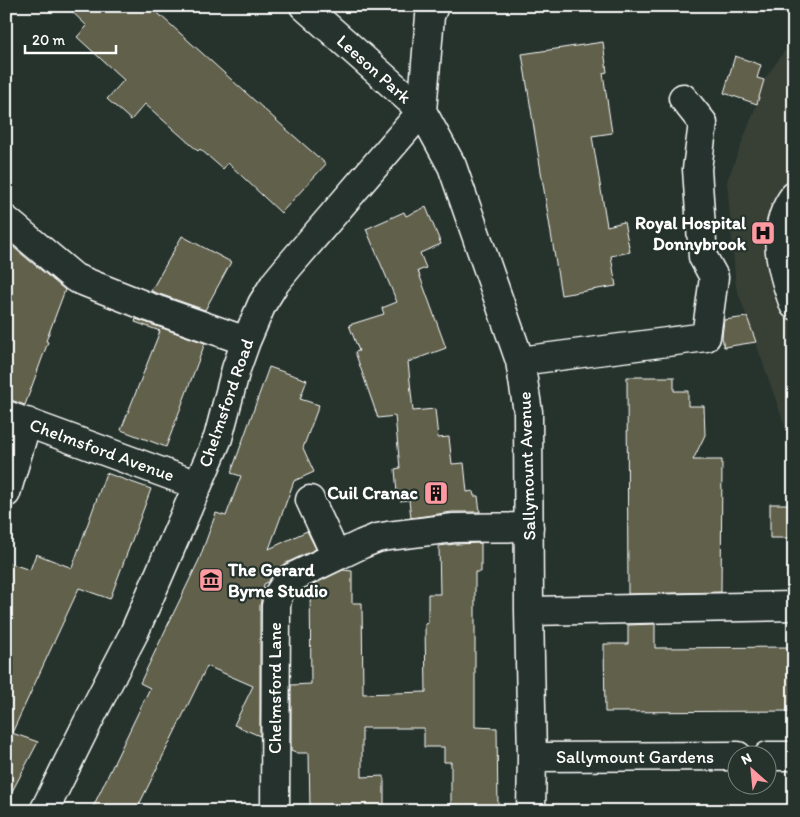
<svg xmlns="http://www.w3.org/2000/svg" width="800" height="817" font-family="Itim,sans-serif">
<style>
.built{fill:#374036}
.building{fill:#60604b;stroke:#fff}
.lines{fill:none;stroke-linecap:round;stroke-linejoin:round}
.minor-casing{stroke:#fff;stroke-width:31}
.minor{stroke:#26332d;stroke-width:28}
.labels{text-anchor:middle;stroke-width:4.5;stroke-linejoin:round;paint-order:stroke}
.street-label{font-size:18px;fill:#fff;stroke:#26332d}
.poi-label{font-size:18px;font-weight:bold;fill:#fff;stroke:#26332d;text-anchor:end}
</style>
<rect width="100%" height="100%" fill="#26332d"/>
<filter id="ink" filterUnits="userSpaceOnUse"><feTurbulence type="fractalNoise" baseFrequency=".02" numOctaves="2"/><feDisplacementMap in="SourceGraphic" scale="10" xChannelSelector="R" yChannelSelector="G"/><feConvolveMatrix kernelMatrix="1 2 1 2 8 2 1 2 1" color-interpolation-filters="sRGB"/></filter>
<g filter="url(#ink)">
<path class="built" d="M794 38V452L736 286 727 181 757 104 764 80Z"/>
<path class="building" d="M66 6H150L286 129 326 164 281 213 228 163 223 169 200 149 198 151 145 104 131 120 107 99 124 80 77 37 87 26Z
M603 42 607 72 603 73 612 133 592 136 607 226 624 222 630 252 611 256 616 286 561 295 522 54Z
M735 56 761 65 757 78 764 80 757 104 724 93Z
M426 207 441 244 420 253 426 268 418 271 446 348 408 362 413 411 435 409 438 438 449 437 452 464 464 463 467 492 473 491 474 496H478L480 512H452L411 518 409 500 400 501 399 493H397L395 469 400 468 395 416 378 418 355 352 359 351 349 325 384 314 382 308 397 302 366 229 404 212 406 216Z
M182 236 231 262 205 310 151 291Z
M6 241 65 290 46 341 48 342 25 405 11 400H6Z
M747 317 756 342 724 347 722 337 724 320Z
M136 319 205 343 166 447 121 430 160 331 135 322Z
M269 367 307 380 300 399 319 405 303 448 314 472 294 481 269 549 307 531 316 549 284 564 279 568 268 582 264 584 260 606V736L234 725 253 686 207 666 136 811H91L150 688 140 683 199 560 216 513 226 516 241 476 231 473Z
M627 377H674V391H688V406H704L705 435 693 460H722L721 592 628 594Z
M106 473 151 489 110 599 79 588 12 733 38 742 6 803V562L30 570 36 554 72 568Z
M770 504H794V538H770Z
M481 543V572H475V727L497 728 498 811H459V805H451V762H444V747H424V728H362V777L384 776V811H310L309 753H298L291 750V685L311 684 310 586 343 570 352 571V603H362L363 694 426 692 425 624 428 623V594H440L439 546 455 544Z
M655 624V648L794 647V711L605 712 604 644H628V625Z"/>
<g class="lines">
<defs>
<path id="minor" d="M304 6 422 111 452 166 520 361 528 412 529 611 532 757 531 811
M422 111 430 16 434 6
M794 196C769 230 781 269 794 305
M6 220 75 278 146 306 246 341
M520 361 706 337 714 277 703 257 697 169 703 123 683 98
M6 415 197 485
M6 493 27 422
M310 500 336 556
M529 611 794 606
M768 756H789
M532 757 738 756
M44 811 89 720 134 633 218 438 236 369 246 341 262 304 275 283 289 266 422 111
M275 811 276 606 278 595 284 586 291 578 362 544 377 538 388 536 454 528 529 527"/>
</defs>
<use href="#minor" class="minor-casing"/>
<use href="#minor" class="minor"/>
</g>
</g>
<defs>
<symbol id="hospital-square" viewBox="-11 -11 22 22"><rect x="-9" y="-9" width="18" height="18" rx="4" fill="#ff9aa2" stroke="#26332d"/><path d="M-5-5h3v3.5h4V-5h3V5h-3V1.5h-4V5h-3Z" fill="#111"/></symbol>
<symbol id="building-square" viewBox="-11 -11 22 22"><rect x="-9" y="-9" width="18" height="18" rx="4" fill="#ff9aa2" stroke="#26332d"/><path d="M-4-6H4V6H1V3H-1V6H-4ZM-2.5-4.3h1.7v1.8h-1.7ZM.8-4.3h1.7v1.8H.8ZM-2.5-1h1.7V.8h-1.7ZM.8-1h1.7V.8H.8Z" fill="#111"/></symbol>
<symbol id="museum-square" viewBox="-11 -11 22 22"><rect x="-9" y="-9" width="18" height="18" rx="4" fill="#ff9aa2" stroke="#26332d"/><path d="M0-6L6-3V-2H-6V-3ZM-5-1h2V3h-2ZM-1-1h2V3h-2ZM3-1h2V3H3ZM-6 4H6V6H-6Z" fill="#111"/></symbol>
</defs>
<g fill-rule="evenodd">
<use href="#hospital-square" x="749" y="219" width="28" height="28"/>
<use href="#building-square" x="422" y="479" width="28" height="28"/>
<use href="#museum-square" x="197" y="566" width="28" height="28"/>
</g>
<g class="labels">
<g class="street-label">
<text transform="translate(374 69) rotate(42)" y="6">Leeson Park</text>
<text transform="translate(226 403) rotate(-71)" y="6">Chelmsford Road</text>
<text transform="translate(102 450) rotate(20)" y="6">Chelmsford Avenue</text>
<text transform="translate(527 466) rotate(-92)" y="6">Sallymount Avenue</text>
<text transform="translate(275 688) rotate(-90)" y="6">Chelmsford Lane</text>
<text x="635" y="763">Sallymount Gardens</text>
</g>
<g class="poi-label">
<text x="746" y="229">Royal Hospital<tspan x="746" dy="21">Donnybrook</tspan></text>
<text x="418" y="499">Cuil Cranac</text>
<text x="228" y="576" text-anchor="start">The Gerard<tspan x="228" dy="21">Byrne Studio</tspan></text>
</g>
</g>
<rect width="800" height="817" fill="none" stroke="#26332d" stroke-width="25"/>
<rect x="12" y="12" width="775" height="792" fill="none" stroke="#fff" stroke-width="2" filter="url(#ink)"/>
<g transform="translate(752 770) rotate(333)"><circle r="24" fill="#26332d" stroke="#7d8581"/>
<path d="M0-4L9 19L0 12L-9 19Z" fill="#ff9aa2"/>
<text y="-8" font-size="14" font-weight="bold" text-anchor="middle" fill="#ffffff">N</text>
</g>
<path d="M25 45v8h91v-8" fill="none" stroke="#ffffff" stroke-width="2.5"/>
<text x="32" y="45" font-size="15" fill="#ffffff" stroke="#26332d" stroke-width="4" paint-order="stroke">20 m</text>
</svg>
